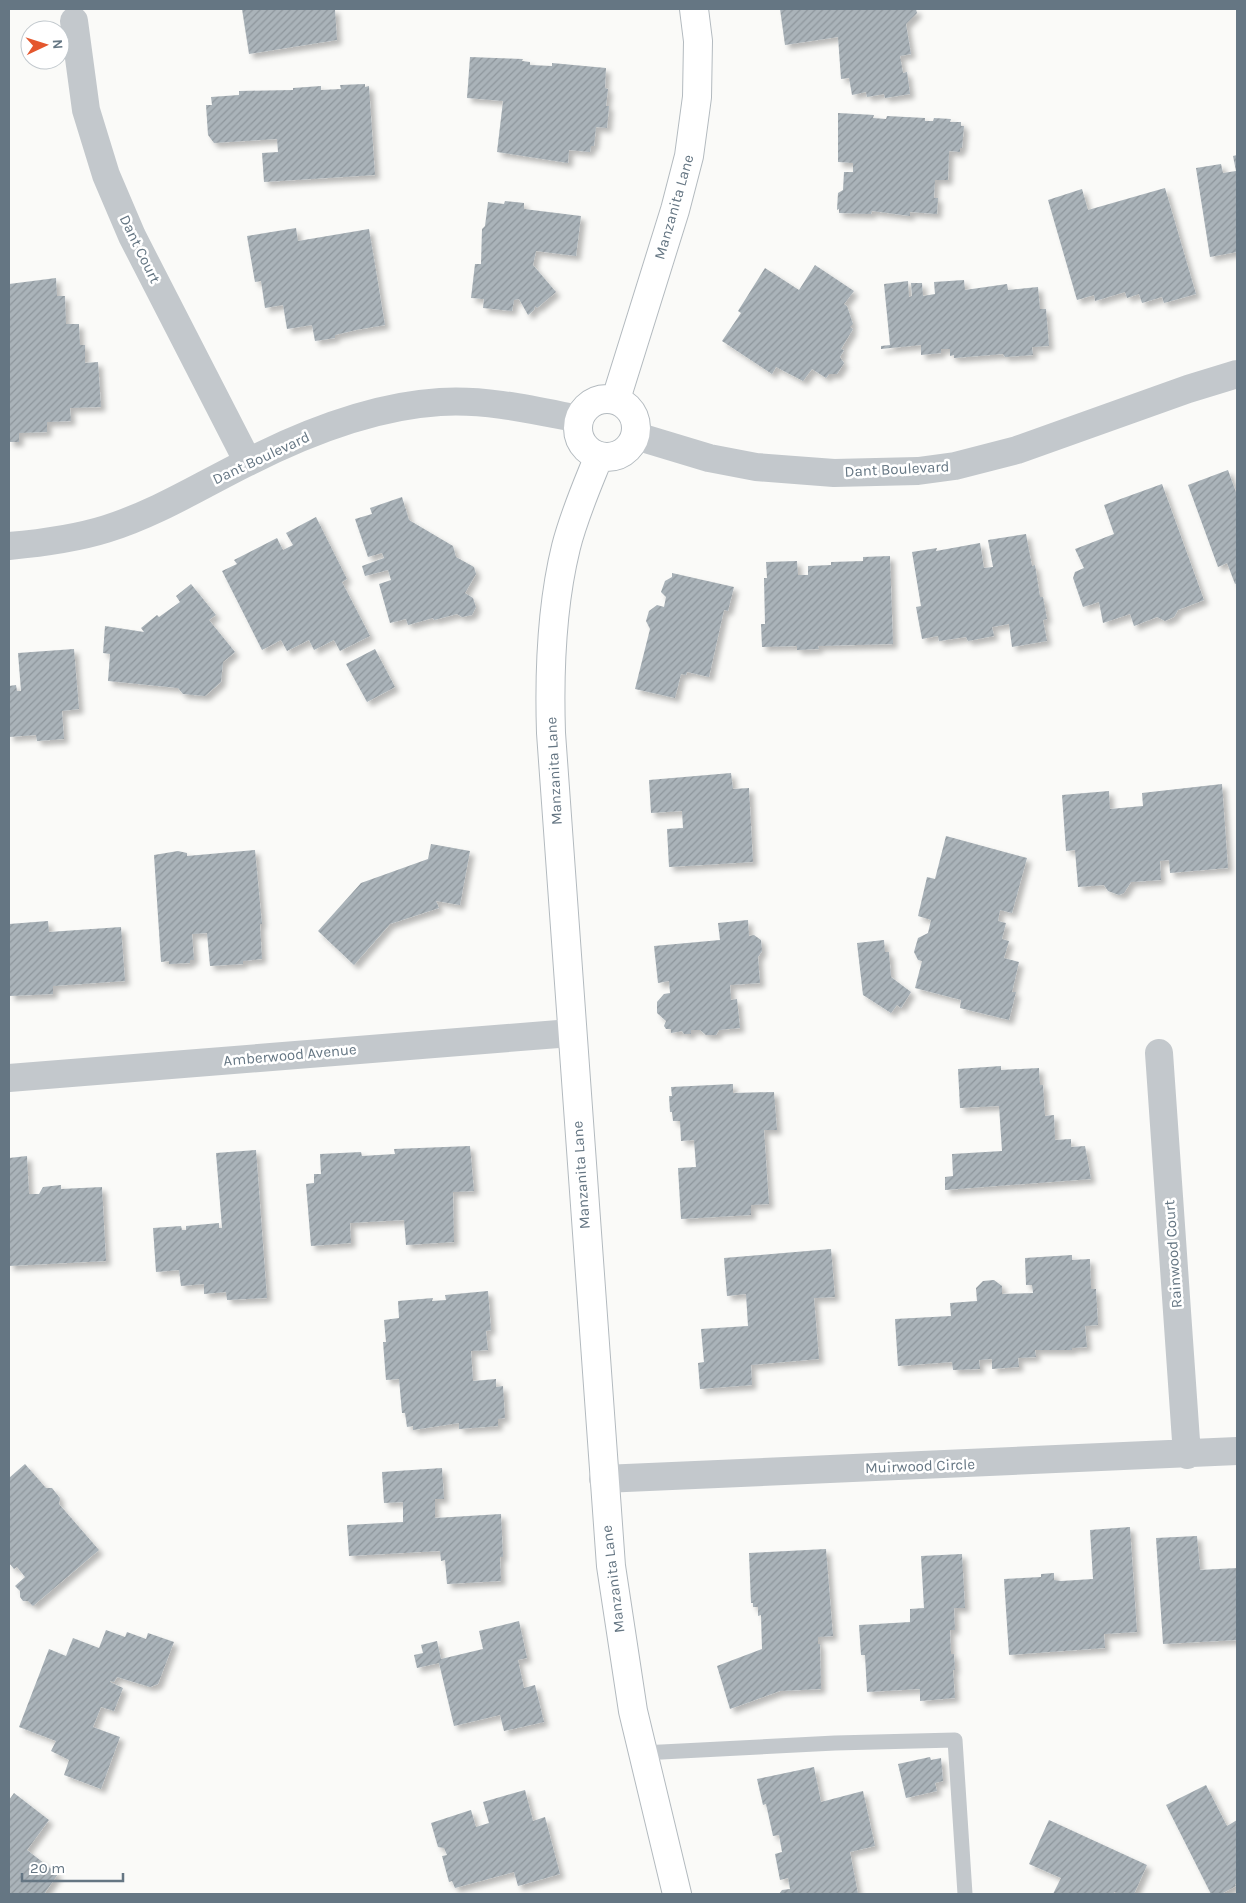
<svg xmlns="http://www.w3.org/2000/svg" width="1246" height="1903" font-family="Karla,sans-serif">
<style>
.building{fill:url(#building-hatch);filter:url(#shadow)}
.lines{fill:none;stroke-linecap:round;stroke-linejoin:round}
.secondary-casing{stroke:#b3babf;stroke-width:30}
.lane{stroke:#c3c8cc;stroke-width:15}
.street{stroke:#c3c8cc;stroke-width:28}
.secondary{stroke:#fff;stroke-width:28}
.labels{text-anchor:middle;stroke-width:5;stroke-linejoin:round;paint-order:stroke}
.street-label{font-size:15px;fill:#657683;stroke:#fff}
</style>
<defs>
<pattern id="building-hatch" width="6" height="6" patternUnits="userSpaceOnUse" patternTransform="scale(1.25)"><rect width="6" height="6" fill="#aab3b9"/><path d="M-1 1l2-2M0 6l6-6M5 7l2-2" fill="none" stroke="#8e969c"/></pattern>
<filter id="shadow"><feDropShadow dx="4.5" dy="4.5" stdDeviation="2.5" flood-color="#0004"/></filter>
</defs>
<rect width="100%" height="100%" fill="#fafaf8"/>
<path class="building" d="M242 9H335L337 40 249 54Z
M780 9H916L917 13 906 24 911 54 900 56 903 73 907 72 910 94 885 98 884 94 867 97 866 92 852 95 849 78 841 79 838 37 785 45Z
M470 57 523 59 522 61 530 62V65L552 66V63L606 68 605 88 608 89 606 106H609L607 128 596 127 594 146H591L590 152 569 150 568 163 497 152 503 101 467 98Z
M365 84V87L369 86 375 175 264 182 262 153 278 152 277 139 214 143 208 135 206 105H212L211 97 239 95V91L293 90V88L321 86V90L341 89 340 85Z
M838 113 874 115 873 118 886 119 887 116 925 118V121H933L934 118 951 119 950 122H961V126H964L962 148H960V152L949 151 948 180H935L934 198H938L937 214 910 212V216L872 211 871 214 839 213V209L837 210 838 193 843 190 844 172H853V163L838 162Z
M1237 155V252L1210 257 1196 168 1221 164 1223 173 1236 171 1233 156Z
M1165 188 1196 294 1164 303 1162 297 1142 303 1139 294 1127 298 1125 292 1095 301 1094 295 1077 300 1048 200 1082 189 1088 210Z
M505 201 524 203V209L581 216 576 256 536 251 533 265 556 292 537 308 535 306 534 310 528 315 519 299 514 300 512 311 483 308 484 299 471 298 475 264H481L482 229 485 226 488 202 504 204Z
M296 228 298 241 369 229 385 325 356 330 335 335V338L315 341 312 325 287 329 283 305 265 308 261 281 255 282 247 236Z
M815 265 854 291 844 304 847 306 853 324 850 327 853 329 841 349 844 350 840 357 844 363 837 374H829L826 378 812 369 803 381 776 367 772 374 722 341 741 313 738 311 765 268 799 290Z
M56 278 57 296H65L66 324H79L80 345H85V363L98 362 101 407 70 408 71 421 47 422V432L19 433V442H9V284Z
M964 280 965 290 1007 284 1008 290 1038 287 1040 309H1046L1049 346 1032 347 1033 355 1005 357 1003 354 954 358V355L950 356V349H941V353L921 355V345L881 349V346L890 345 884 284 908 281 909 297 912 296 911 283H922L923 296 935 294 934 282Z
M1228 470 1237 495V583L1235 584 1227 563 1218 567 1188 485Z
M1162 484 1204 600 1178 610 1174 617 1165 621 1157 617 1134 626 1130 614 1103 623 1099 602 1083 607 1073 578 1075 572 1084 568 1075 549 1114 534 1104 505Z
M402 497 409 520 453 546 456 557 474 567 476 574 465 593 473 598 476 607 472 615 462 617 457 614 434 620 433 618 408 625 406 619 390 623 379 584 391 580 388 570 365 576 362 566 384 558 382 553 368 557 355 519 372 514 370 508Z
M316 517 347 579 342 582 370 636 340 651 334 640 314 650 309 640 287 651 281 640 262 650 222 571 237 564 234 560 277 538 283 550 293 545 286 533Z
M1026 534 1032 566 1035 565 1040 597H1043L1047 619 1043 620 1047 641 1012 647 1009 624 992 627 994 636 968 641 966 637 939 641 938 636 922 639 916 607 921 606 912 552 937 548 936 551 980 543 984 568 993 567 988 540Z
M890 556 893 644 818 646 819 649 797 650V646L762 647 761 624H765L764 578H767L766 562 797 561 798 575H808V566L831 565V562L863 561V557Z
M672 573 734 587 728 611 724 610 709 677 687 672 686 675 681 674 675 698 635 689 650 629 646 621 649 611 657 605 664 607 666 597 661 592 665 581 672 577Z
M191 584 216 615 209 620 235 652 223 662 221 682 205 696 183 694 178 688 108 681 110 654 103 653 105 626 144 632 141 628 157 615 159 617 180 602 176 596Z
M74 649 79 709 62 711 64 739 37 741 36 735 9 737V686L16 685 17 691H21L18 653Z
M375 649 395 687 367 702 346 664Z
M731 773 733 789 749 788 753 862 669 867 667 829 683 828 682 811 651 813 649 780Z
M1222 784 1228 868 1170 873 1169 860 1160 861 1161 880 1131 882 1124 893 1119 895 1108 891 1104 885 1078 887 1075 850 1066 851 1062 795 1109 791 1110 809 1143 806 1142 793Z
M946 836 1027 858 1012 913 1000 910 998 921 1006 923 1002 939 1009 941 1004 958 1019 962 1012 992H1016L1009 1020 960 1008 961 1000 915 988 922 961 918 960 914 952 918 938 928 933 931 920 918 916 927 877 935 879Z
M431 844 470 851 460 905 436 901 439 908 390 924 354 965 318 931 361 883 428 859Z
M255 850 262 924H260L262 959 243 961V964L210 966 207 933 192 934 194 960H190V963L169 964V961L161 962 154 855 178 851 187 853V856Z
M748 920 749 936 754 935 761 940 762 951 758 957 760 983 730 985 731 1000 737 999 740 1028 719 1030 716 1035H706L700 1030H691V1034H684L682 1031 671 1033V1029H666L664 1026 666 1021 657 1013V1002L664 994 670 993 669 981 658 983 654 946 720 940 718 923Z
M48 921 49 932 121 927 125 981 53 986V994L10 996 9 924Z
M884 940 885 952H889L891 977 911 992 901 1008 897 1005 891 1013 863 995 857 943Z
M1001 1066V1070L1039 1068 1040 1085H1043L1045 1116 1054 1115 1055 1140 1071 1139V1147L1085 1146 1091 1179 945 1190V1177L953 1176 952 1154 1002 1151 999 1106 960 1108 958 1069Z
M733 1084V1093L774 1092 777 1130H764L769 1204 751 1205V1215L681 1219 678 1168 696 1167 694 1140 681 1141 680 1121H673L672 1112H670L669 1096H672L671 1087Z
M470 1146 474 1191 453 1192 454 1242 406 1245 404 1220 350 1223 351 1243 311 1246 306 1184 314 1183V1174H321L320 1154 361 1152 362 1156 395 1154 394 1149Z
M256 1150 267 1298 227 1300 226 1292 204 1294V1284L181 1286 179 1270 156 1272 153 1228 181 1226 182 1230H186V1226L219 1223V1228H222L216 1153Z
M27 1156 29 1194H39L43 1187 61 1185V1189L102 1187 106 1261 9 1266V1158Z
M831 1249 835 1297 814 1298 819 1359 751 1365 752 1385 700 1389 698 1363 704 1362 701 1329 748 1326 746 1294 727 1296 724 1258Z
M1072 1255V1260L1090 1259 1091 1289H1096L1098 1325 1085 1326 1087 1347 1072 1348V1350H1035L1036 1357 1018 1358 1019 1367 992 1369V1359L979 1360 980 1369 953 1370 952 1362 898 1366 895 1319 951 1316 950 1303 977 1301 976 1288 983 1281 994 1280 1002 1286V1294L1033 1293 1032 1285H1026L1025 1258Z
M488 1291 491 1330 486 1331 488 1350 471 1351 473 1381 496 1379V1387L503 1386 505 1418 498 1419V1426L459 1429V1423L413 1430V1426L407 1427 405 1413H402L399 1379 386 1380 383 1342H386L384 1320 399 1318 398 1301 433 1298 432 1301 446 1300 445 1295Z
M25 1464 46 1488H52L60 1498 59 1504 99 1550 33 1606 28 1601H23L20 1597V1591L15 1586 25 1577 17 1567 14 1569 9 1563V1478Z
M442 1468 444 1499H435V1518L501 1514 503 1557H500L501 1581 447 1584 445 1560 441 1561 440 1551 349 1556 347 1525 403 1522V1502L384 1503 382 1472Z
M1130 1527 1137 1632 1104 1634 1105 1648 1009 1655 1004 1579 1041 1577V1574L1054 1573V1580L1061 1581 1093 1579 1090 1530Z
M1197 1536 1200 1570 1237 1568V1640L1163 1644 1156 1538Z
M826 1549 833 1636 818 1637V1644H820L821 1689 780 1691 730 1709 717 1666 762 1649 761 1615 758 1616V1607H753V1603H751L749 1553Z
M962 1554 965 1608H954L955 1630H950L951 1654H954L955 1670H953L955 1698 920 1701V1689L867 1692 865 1655H861L859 1625 910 1622V1609L924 1608 921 1556Z
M519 1621 527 1658 518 1660 524 1688 535 1685 544 1722 504 1731 500 1715 454 1726 439 1663 417 1668 414 1655 423 1653 421 1645 437 1641 441 1659 483 1649 479 1631Z
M106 1630 125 1637 127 1632 146 1639 148 1633 174 1642 158 1684 150 1687 117 1677 114 1682 110 1681V1682L123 1688 114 1711 101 1707 93 1727 120 1737 101 1789 64 1775 69 1760 51 1751 56 1741 19 1727 49 1649 66 1656 73 1638 99 1648Z
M930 1757 931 1760 941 1758 943 1781 935 1783 937 1791 906 1798 898 1764Z
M814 1767 821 1802 863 1791 875 1846 850 1852 858 1894H779L782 1890 790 1889 788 1878 780 1880 775 1854 782 1852 779 1835 773 1836 766 1804 763 1805 757 1779Z
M1206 1785 1227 1826 1237 1820V1883L1235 1884 1236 1886 1221 1894H1211L1166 1805Z
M525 1790 533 1821 545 1817 560 1874 518 1886 514 1872 455 1888 452 1881 449 1882 442 1856 447 1855 444 1848 438 1847 431 1823 471 1810 476 1827 489 1823 483 1802Z
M14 1793 49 1820 27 1850 58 1874 44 1894H9V1800Z
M1049 1820 1147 1865 1134 1894H1120L1114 1892 1113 1894H1053L1061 1878 1029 1864Z"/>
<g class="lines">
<defs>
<path id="secondary" d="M578 428a29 29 0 1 1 58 0a29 29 0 1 1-58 0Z
M616 399 675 210 689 156 697 97 698 41 694 9
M599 456C587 486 574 515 566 547 551 608 549 671 551 733L611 1566 633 1711 677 1894"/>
</defs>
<use href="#secondary" class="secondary-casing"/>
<path class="lane" d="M642 1753 835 1743 955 1740 965 1894"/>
<path class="street" d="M74 21 86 110 106 175 132 236 248 462
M636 436 709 458 756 467 834 473 918 471 955 466 1017 450 1188 389 1237 374
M9 546C42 543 74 539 106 529 155 514 200 486 246 463 305 433 373 406 440 402 487 399 533 410 579 419
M1159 1053 1187 1455
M9 1078 571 1033
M603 1479 1237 1451"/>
<use href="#secondary" class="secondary"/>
</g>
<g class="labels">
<g class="street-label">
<text transform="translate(674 207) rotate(-74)" y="5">Manzanita Lane</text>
<text transform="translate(140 249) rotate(64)" y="5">Dant Court</text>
<text transform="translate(261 458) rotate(-25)" y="5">Dant Boulevard</text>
<text transform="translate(897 469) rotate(-3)" y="5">Dant Boulevard</text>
<text transform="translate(554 771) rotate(-93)" y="5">Manzanita Lane</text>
<text transform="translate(290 1055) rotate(-5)" y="5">Amberwood Avenue</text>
<text transform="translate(581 1175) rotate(-94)" y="5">Manzanita Lane</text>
<text transform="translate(1173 1254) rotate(-94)" y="5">Rainwood Court</text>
<text transform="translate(920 1466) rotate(-2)" y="5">Muirwood Circle</text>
<text transform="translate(613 1579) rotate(-97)" y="5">Manzanita Lane</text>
</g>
</g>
<rect width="1246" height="1903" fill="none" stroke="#657683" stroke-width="20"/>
<g transform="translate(45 45) rotate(86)"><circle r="24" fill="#ffffff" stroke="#c1c8cd"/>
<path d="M0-4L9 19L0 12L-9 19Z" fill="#e4572e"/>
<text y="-8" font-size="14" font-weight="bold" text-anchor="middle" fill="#657683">N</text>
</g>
<path d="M22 1873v8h101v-8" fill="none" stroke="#657683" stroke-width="2.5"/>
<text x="30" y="1873" font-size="15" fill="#657683" stroke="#ffffff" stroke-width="4" paint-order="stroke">20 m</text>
</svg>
